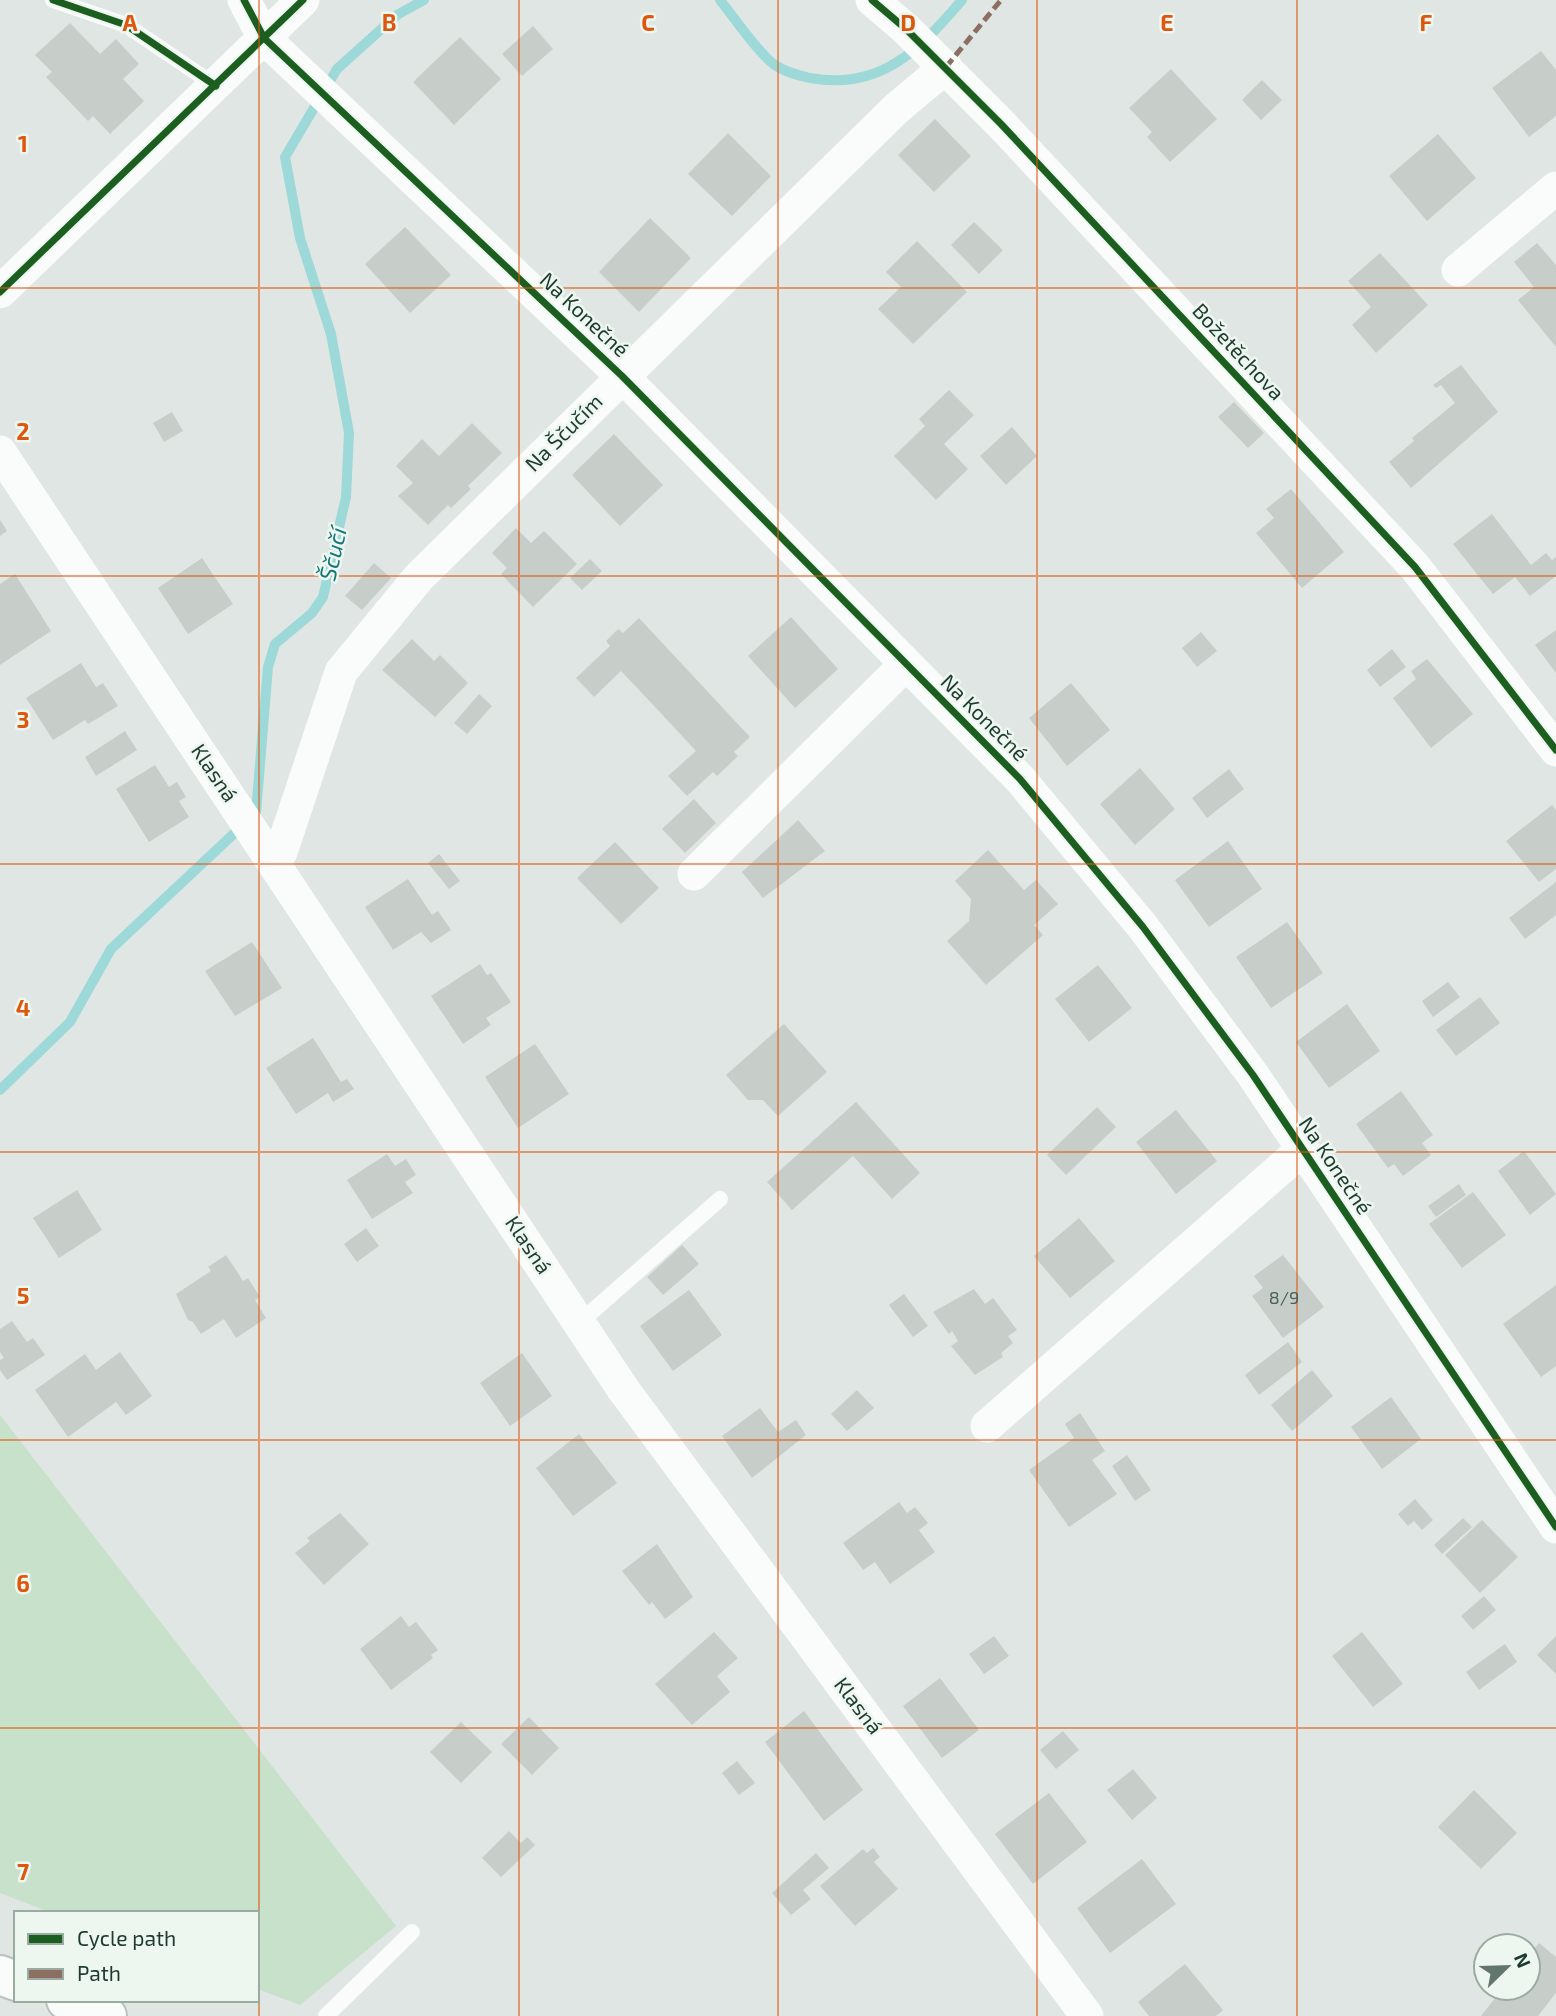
<svg xmlns="http://www.w3.org/2000/svg" width="1556" height="2016" font-family="'Exo 2',sans-serif">
<style>
.green{fill:#c7e1cb}
.lines{fill:none;stroke-linecap:round;stroke-linejoin:round}
.stream{stroke:#9dd9d8;stroke-width:10}
.building{fill:#c7ceca}
.secondary-casing{stroke:#b9c3be;stroke-width:42}
.lane{stroke:#fafbfb;stroke-width:16}
.street{stroke:#fafbfb;stroke-width:33}
.secondary{stroke:#fafbfb;stroke-width:38}
.quiet{stroke:#8d6e63;stroke-width:5;stroke-dasharray:10 5;stroke-linecap:butt}
.cycleway-casing{stroke:#edf7f0;stroke-width:11}
.cycleway{stroke:#1b5e20;stroke-width:7}
.grid{fill:none;stroke:#de570e;stroke-width:2;stroke-opacity:0.55}
.labels{text-anchor:middle;stroke-width:5;stroke-linejoin:round;paint-order:stroke}
.number-label{font-size:18px;fill:#496056}
.street-label{font-size:21px;fill:#1e3a2e;stroke:#edf7f0}
.water-label{font-size:23px;font-style:italic;fill:#157778;stroke:#edf7f0}
.grid-label{font-size:23px;text-anchor:middle;font-weight:bold;fill:#de570e;stroke:#edf7f0;stroke-width:5;stroke-linejoin:round;paint-order:stroke}
</style>
<rect width="100%" height="100%" fill="#e0e6e3"/>
<path class="green" d="M0 1415 396 1926 300 2005 257 1989V1913H52L0 1893Z"/>
<g class="lines">
<path class="stream" d="M720 0C736 20 752 45 771 62 781 71 797 75 810 78 881 91 920 49 962 0
M0 1090 70 1022 111 949 256 813 268 667 275 644 312 613 323 597 346 497 349 433 331 334 300 238 285 157 337 69 397 15 424 0"/>
</g>
<path class="building" d="M70 23 100 54 116 39 139 64 123 79 144 101 110 134 93 116 88 121 46 77 52 72 35 55Z
M533 26 553 49 522 76 502 54Z
M460 37 501 79 454 125 413 82Z
M1541 51 1556 70V116L1529 137 1492 88Z
M1171 69 1217 119 1170 162 1147 137 1152 132 1129 108Z
M1262 80 1282 100 1261 120 1242 100Z
M935 119 971 156 934 192 898 155Z
M728 133 771 176 732 216 688 174Z
M1438 134 1476 178 1427 221 1389 176Z
M650 218 691 258 639 312 599 272Z
M974 222 1003 250 979 274 951 245Z
M405 227 451 275 410 313 365 264Z
M917 241 967 292 913 344 878 309 901 287 886 272Z
M1537 243 1556 265V347L1518 300 1534 287 1514 262Z
M1380 253 1428 305 1376 353 1352 325 1371 307 1348 281Z
M1461 365 1498 412 1411 488 1389 462 1414 441 1412 438 1455 403 1441 385 1436 388 1433 385Z
M949 390 974 415 944 444 968 469 936 500 894 456 925 426 919 419Z
M1234 402 1264 433 1248 448 1218 417Z
M172 412 183 431 164 442 153 423Z
M472 423 502 453 468 486 471 489 451 508 448 505 428 525 398 496 413 483 396 466 422 439 439 456Z
M1012 427 1037 456 1006 485 980 456Z
M614 434 663 485 620 526 572 475Z
M1291 489 1344 552 1302 588 1256 533 1274 518 1266 509Z
M1492 514 1531 565 1546 553 1552 560 1556 557V576L1530 596 1515 577 1493 594 1453 544Z
M0 520 7 531 0 536Z
M516 528 531 543 544 531 577 564 533 607 501 574 507 568 492 553Z
M202 558 233 604 188 634 158 588Z
M590 559 602 571 582 590 570 578Z
M374 563 391 578 362 610 345 596Z
M15 574 51 631 0 665V584Z
M791 617 838 669 795 708 748 656Z
M639 618 750 737 734 752 738 756 717 776 713 772 687 796 668 776 696 751 657 709 621 671 594 697 576 678 610 646 606 641 618 629 623 633Z
M1556 630V673L1535 645Z
M1201 632 1217 651 1197 667 1182 648Z
M412 639 434 661 440 655 468 683 435 717 382 670Z
M1392 649 1406 667 1380 687 1367 670Z
M1427 659 1473 714 1431 748 1393 698 1416 679 1411 671Z
M81 663 96 687 103 683 118 706 88 724 85 720 53 740 26 698Z
M1071 683 1110 730 1067 766 1029 718Z
M479 694 492 706 467 734 454 723Z
M125 731 137 750 96 776 85 757Z
M155 765 169 787 177 782 186 797 179 801 189 817 149 842 116 789Z
M1140 768 1175 809 1135 845 1100 804Z
M1229 769 1244 789 1207 818 1192 798Z
M694 799 716 823 685 853 662 829Z
M1552 805 1556 810V869L1539 882 1506 841Z
M798 820 825 851 763 898 742 872Z
M1228 841 1262 889 1209 927 1175 880Z
M615 842 659 888 621 924 577 878Z
M988 850 1024 890 1036 880 1058 904 1034 925 1043 935 986 985 947 941 969 921 971 899 955 881Z
M439 854 460 881 449 889 428 863Z
M408 879 432 915 438 911 451 930 431 943 421 932 393 950 365 907Z
M1556 882V915L1525 939 1509 918Z
M1287 922 1323 973 1271 1008 1236 957Z
M252 942 282 988 235 1016 205 971Z
M480 964 487 975 491 973 511 1002 486 1018 491 1025 463 1044 431 996Z
M1098 965 1132 1008 1089 1042 1055 999Z
M1448 982 1460 997 1433 1017 1422 1001Z
M1480 997 1500 1023 1456 1056 1436 1030Z
M1347 1004 1380 1051 1329 1088 1296 1042Z
M784 1024 827 1072 778 1116 763 1100H748L726 1075Z
M313 1038 341 1082 347 1079 354 1089 333 1102 328 1093 296 1114 266 1068Z
M535 1044 569 1094 518 1128 485 1077Z
M1401 1091 1433 1135 1422 1143 1431 1155 1403 1176 1394 1164 1388 1168 1356 1124Z
M856 1102 920 1173 892 1199 853 1156 792 1210 767 1182Z
M1097 1107 1116 1127 1066 1175 1047 1155Z
M1176 1110 1217 1161 1176 1194 1136 1142Z
M1524 1151 1556 1194 1530 1215 1498 1171Z
M387 1154 395 1166 406 1159 416 1175 405 1182 413 1193 372 1219 347 1180Z
M1459 1184 1466 1195 1436 1217 1428 1206Z
M77 1190 102 1230 59 1258 33 1218Z
M1473 1192 1506 1235 1462 1268 1429 1224Z
M1079 1218 1115 1261 1070 1298 1034 1256Z
M366 1228 379 1246 357 1262 344 1244Z
M682 1245 699 1264 663 1295 647 1277Z
M226 1255 243 1281 248 1278 260 1297 255 1300 266 1318 236 1338 224 1319 201 1334 193 1322 188 1320 176 1294 211 1271 208 1267Z
M1283 1255 1324 1307 1283 1338 1252 1296 1263 1288 1254 1276Z
M1556 1285V1366L1541 1377 1503 1324Z
M974 1289 985 1304 993 1298 1017 1330 1008 1336 1013 1343 1001 1353 1003 1357 975 1375 951 1346 958 1341 952 1331 949 1334 933 1312Z
M689 1290 722 1335 673 1371 640 1326Z
M904 1294 928 1326 913 1337 889 1305Z
M12 1321 27 1342 33 1338 45 1355 7 1380 0 1370V1360L4 1358 0 1352V1329Z
M1288 1342 1302 1362 1259 1395 1245 1375Z
M120 1352 152 1396 126 1415 116 1402 68 1437 35 1390 85 1354 96 1370Z
M522 1353 552 1396 510 1426 480 1383Z
M1312 1370 1333 1396 1292 1431 1271 1405Z
M857 1390 874 1408 847 1431 831 1414Z
M1391 1397 1421 1439 1382 1469 1351 1427Z
M760 1408 778 1432 796 1420 806 1435 752 1478 722 1436Z
M1080 1413 1105 1451 1092 1460 1117 1494 1069 1527 1029 1470 1074 1438 1065 1424Z
M579 1434 617 1483 573 1516 536 1468Z
M1127 1455 1151 1490 1135 1501 1112 1466Z
M1415 1499 1433 1520 1422 1530 1414 1521 1408 1526 1398 1514Z
M899 1502 907 1513 915 1507 928 1523 919 1530 935 1552 890 1584 875 1562 863 1570 843 1543Z
M340 1513 369 1544 324 1585 295 1553 310 1541 307 1538Z
M1463 1518 1472 1527 1442 1554 1434 1545Z
M1482 1520 1518 1557 1480 1593 1445 1555Z
M657 1544 693 1597 665 1619 652 1602 649 1605 622 1571Z
M1484 1596 1496 1610 1473 1630 1461 1616Z
M401 1616 409 1627 416 1622 438 1650 431 1655 433 1658 391 1690 360 1649Z
M714 1632 738 1658 717 1676 730 1692 692 1725 655 1684Z
M1362 1632 1403 1684 1373 1707 1332 1656Z
M994 1636 1009 1656 984 1674 969 1654Z
M1556 1636V1674L1537 1655Z
M1505 1644 1517 1662 1479 1690 1466 1672Z
M940 1678 979 1730 942 1758 903 1706Z
M804 1711 863 1790 824 1821 765 1742Z
M529 1717 559 1748 532 1775 501 1744Z
M461 1722 492 1752 461 1783 430 1752Z
M1063 1731 1079 1750 1056 1769 1040 1750Z
M737 1761 755 1783 739 1795 722 1773Z
M1133 1769 1157 1798 1132 1820 1107 1790Z
M1474 1790 1517 1833 1481 1869 1438 1827Z
M1049 1793 1087 1842 1033 1884 995 1834Z
M509 1831 521 1843 527 1837 535 1845 501 1877 482 1858Z
M873 1848 880 1857 874 1862 898 1889 855 1926 820 1886 863 1849 867 1853Z
M816 1853 829 1868 803 1890 795 1881 811 1899 791 1915 772 1893Z
M1142 1859 1176 1904 1110 1953 1077 1908Z
M1539 1943 1556 1957V1993L1538 2016H1481L1503 1988H1528V1957Z
M1185 1964 1223 2010 1216 2016H1149L1138 2002Z"/>
<g class="lines">
<defs>
<path id="secondary" d="M0 1975 16 1981
M66 2000 107 2016"/>
</defs>
<use href="#secondary" class="secondary-casing"/>
<path class="lane" d="M53 0 126 25 216 86
M579 1323 720 1199
M326 2016 412 1932"/>
<path class="street" d="M244 0 264 38 622 376 1020 779 1143 927 1253 1075 1556 1527
M872 0 906 29 1001 124 1415 567 1556 750
M1458 270 1556 188
M0 292 303 0
M0 452 623 1389 1087 2016
M273 860 281 852 341 672 419 577 897 108 946 67
M694 874 906 664
M987 1426 1303 1149"/>
<use href="#secondary" class="secondary"/>
<path class="quiet" d="M946 67 1001 0"/>
<defs>
<path id="cycleway" d="M53 0 126 25 216 86
M244 0 264 38 622 376 1020 779 1143 927 1253 1075 1556 1527
M872 0 906 29 1001 124 1415 567 1556 750
M0 292 303 0"/>
</defs>
<use href="#cycleway" class="cycleway-casing"/>
<use href="#cycleway" class="cycleway"/>
</g>
<path class="grid" d="M259 0V2016M519 0V2016M778 0V2016M1037 0V2016M1297 0V2016M0 288H1556M0 576H1556M0 864H1556M0 1152H1556M0 1440H1556M0 1728H1556"/>
<g class="labels">
<g class="number-label">
<text x="1284" y="1304">8/9</text>
</g>
<g class="street-label">
<text transform="translate(584 315) rotate(43)" y="7">Na Konečné</text>
<text transform="translate(1238 352) rotate(47)" y="7">Božetěchova</text>
<text transform="translate(564 433) rotate(-45)" y="7">Na Ščučím</text>
<text transform="translate(984 718) rotate(45)" y="7">Na Konečné</text>
<text transform="translate(214 773) rotate(56)" y="7">Klasná</text>
<text transform="translate(1335 1166) rotate(56)" y="7">Na Konečné</text>
<text transform="translate(528 1245) rotate(56)" y="7">Klasná</text>
<text transform="translate(858 1706) rotate(53)" y="7">Klasná</text>
</g>
<g class="water-label">
<text transform="translate(333 554) rotate(-77)" y="8">Ščučí</text>
</g>
</g>
<g class="grid-label">
<text x="130" y="31">A</text>
<text x="389" y="31">B</text>
<text x="648" y="31">C</text>
<text x="908" y="31">D</text>
<text x="1167" y="31">E</text>
<text x="1426" y="31">F</text>
<text x="23" y="152">1</text>
<text x="23" y="440">2</text>
<text x="23" y="728">3</text>
<text x="23" y="1016">4</text>
<text x="23" y="1304">5</text>
<text x="23" y="1592">6</text>
<text x="23" y="1880">7</text>
</g>
<rect x="14" y="1911" width="245" height="91" fill="#edf7f0" stroke="#9aaba2" stroke-width="2"/>
<rect x="28" y="1934" width="35" height="10" fill="#1b5e20" stroke="#9aaba2" stroke-width="2"/>
<text x="77" y="1946" font-size="21" fill="#1e3a2e">Cycle path</text>
<rect x="28" y="1969" width="35" height="10" fill="#8d6e63" stroke="#9aaba2" stroke-width="2"/>
<text x="77" y="1981" font-size="21" fill="#1e3a2e">Path</text>
<g transform="translate(1507 1967) rotate(67)"><circle r="33" fill="#edf7f0" stroke="#9aaba2" stroke-width="2"/>
<path d="M0-5L12 26L0 18L-12 26Z" fill="#62766d"/>
<text y="-10" font-size="19" font-weight="bold" text-anchor="middle" fill="#1e3a2e">N</text>
</g>
</svg>
